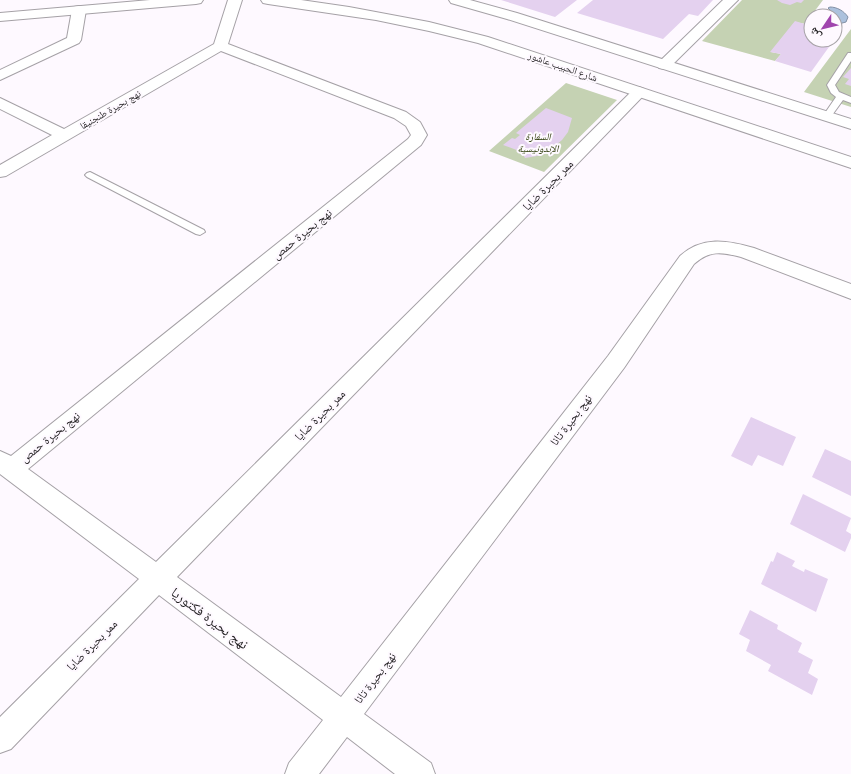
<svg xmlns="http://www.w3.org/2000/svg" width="851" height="774" font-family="Merriweather,'Noto Naskh Arabic',serif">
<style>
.green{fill:#c5d2b3}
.water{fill:#acc1dd;stroke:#8290a5}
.building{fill:#e4d1ef}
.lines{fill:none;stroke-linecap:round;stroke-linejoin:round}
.lane-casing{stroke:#a5a1a6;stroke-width:2}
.street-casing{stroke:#a5a1a6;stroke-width:2}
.secondary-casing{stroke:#a5a1a6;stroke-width:2}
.lane{fill:#fff;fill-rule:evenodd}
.street{fill:#fff;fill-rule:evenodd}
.secondary{fill:#fff;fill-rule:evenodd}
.labels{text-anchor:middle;stroke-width:4;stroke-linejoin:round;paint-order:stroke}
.far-street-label{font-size:10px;fill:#211f21;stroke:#fef9ff}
.far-park-label{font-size:10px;font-style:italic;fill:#293905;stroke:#fef9ff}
.street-label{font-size:12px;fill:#211f21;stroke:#fef9ff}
.near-street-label{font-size:14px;fill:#211f21;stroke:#fef9ff}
</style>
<rect width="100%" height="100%" fill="#fef9ff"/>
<path class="green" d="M742 0H823L805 24 795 22 771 52 781 54 775 61 702 41Z
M851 29V107L804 92Z
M566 83 617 100 544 172 489 151Z"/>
<path class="water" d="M830 7C837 7 844 11 848 17L846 22 835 25V16H832V12L828 8Z"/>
<path class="building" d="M501 0H577L555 17Z
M593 0H713L698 16 689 14 663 39 577 13Z
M777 0H804L801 3 797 2 790 5 782 3Z
M795 21 811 26V40H834L811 72 775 61 781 54 770 52Z
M851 68V86L845 84 849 79 843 77Z
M546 108 572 118 568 132 562 140 551 149 539 147 543 155 525 158 522 152 503 145 512 138 515 139 520 135 516 133Z
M751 417 796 437 783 466 758 455 752 466 731 456Z
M825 449 851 461V496L812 477Z
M803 494 851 518 846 531 851 534V538L845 552 790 524Z
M777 552 795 561 792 566 804 572 805 569 828 579 816 612 761 584 771 561 773 562Z
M750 610 778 625 777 629 802 643 798 652 813 660 808 673 818 679 812 695 768 671 771 665 746 651 750 640 739 634Z"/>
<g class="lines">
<defs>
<path id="lane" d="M848 53H851V61L835 85 839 92 851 97V103L843 100 830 118H824L823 116 836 97 831 93 827 85Z
M90 172 204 230 205 232 200 235 196 234 87 177 85 175 87 173Z"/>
<path id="street" d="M228 0H242L228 44 406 112 420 122 427 135 421 145 28 469 156 562 634 89 639 87 644 89 647 92 177 577 341 697 608 356 680 256C702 236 727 240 754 248L851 284V299L741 257C721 252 710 250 694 264L624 368 364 714 431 763 435 774H395L347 737 319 774H285L289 763 323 720 159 595 11 749 0 753V717L139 579 0 474V451L11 456 398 147 408 139 411 135 406 126 394 118 221 51 6 176 0 177V165L52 135 0 109V98L64 129 214 44Z
M723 0H738L669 68 664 69 659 68 657 65 659 62Z
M79 6 84 7 86 10 81 40 79 43 0 80V70L67 38 72 10 74 7Z"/>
<path id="secondary" d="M150 0H203L201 3 196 4 0 21V13Z
M261 0H301L349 7 429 22 488 37 851 157V168L478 43 429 31 376 20 268 4 263 3Z
M449 0H470L517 13 851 119V129L507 19 451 3Z"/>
</defs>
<use href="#lane" class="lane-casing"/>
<use href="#street" class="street-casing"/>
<use href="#secondary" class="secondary-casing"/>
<use href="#lane" class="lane"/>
<use href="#street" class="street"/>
<use href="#secondary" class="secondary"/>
</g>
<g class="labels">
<g class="far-street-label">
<text transform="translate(563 66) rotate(19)" y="4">شارع الحبيب عاشور</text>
<text transform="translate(110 109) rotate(-30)" y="4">نهج بحيرة طنجنيقا</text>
</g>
<g class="far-park-label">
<text x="538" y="140">السفارة<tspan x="538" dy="12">الإندونيسية</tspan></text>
</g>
<g class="street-label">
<text transform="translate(548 185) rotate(-45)" y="4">ممر بحيرة ضايا</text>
<text transform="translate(302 234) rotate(-39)" y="4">نهج بحيرة حمص</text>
<text transform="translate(320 415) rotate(-45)" y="4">ممر بحيرة ضايا</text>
<text transform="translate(571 420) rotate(-53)" y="4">نهج بحيرة تانا</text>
<text transform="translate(50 437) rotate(-39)" y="4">نهج بحيرة حمص</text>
<text transform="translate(92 645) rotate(-45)" y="4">ممر بحيرة ضايا</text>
<text transform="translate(375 678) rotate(-53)" y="4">نهج بحيرة تانا</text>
</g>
<g class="near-street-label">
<text transform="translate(210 618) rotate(37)" y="5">نهج بحيرة فكتوريا</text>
</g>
</g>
<g transform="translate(823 28) rotate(235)"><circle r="19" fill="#fef9ff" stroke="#a6a2a6"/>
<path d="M0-3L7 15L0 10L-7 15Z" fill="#a044ae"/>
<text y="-6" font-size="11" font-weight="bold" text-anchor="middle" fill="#211f21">ش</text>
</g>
</svg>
